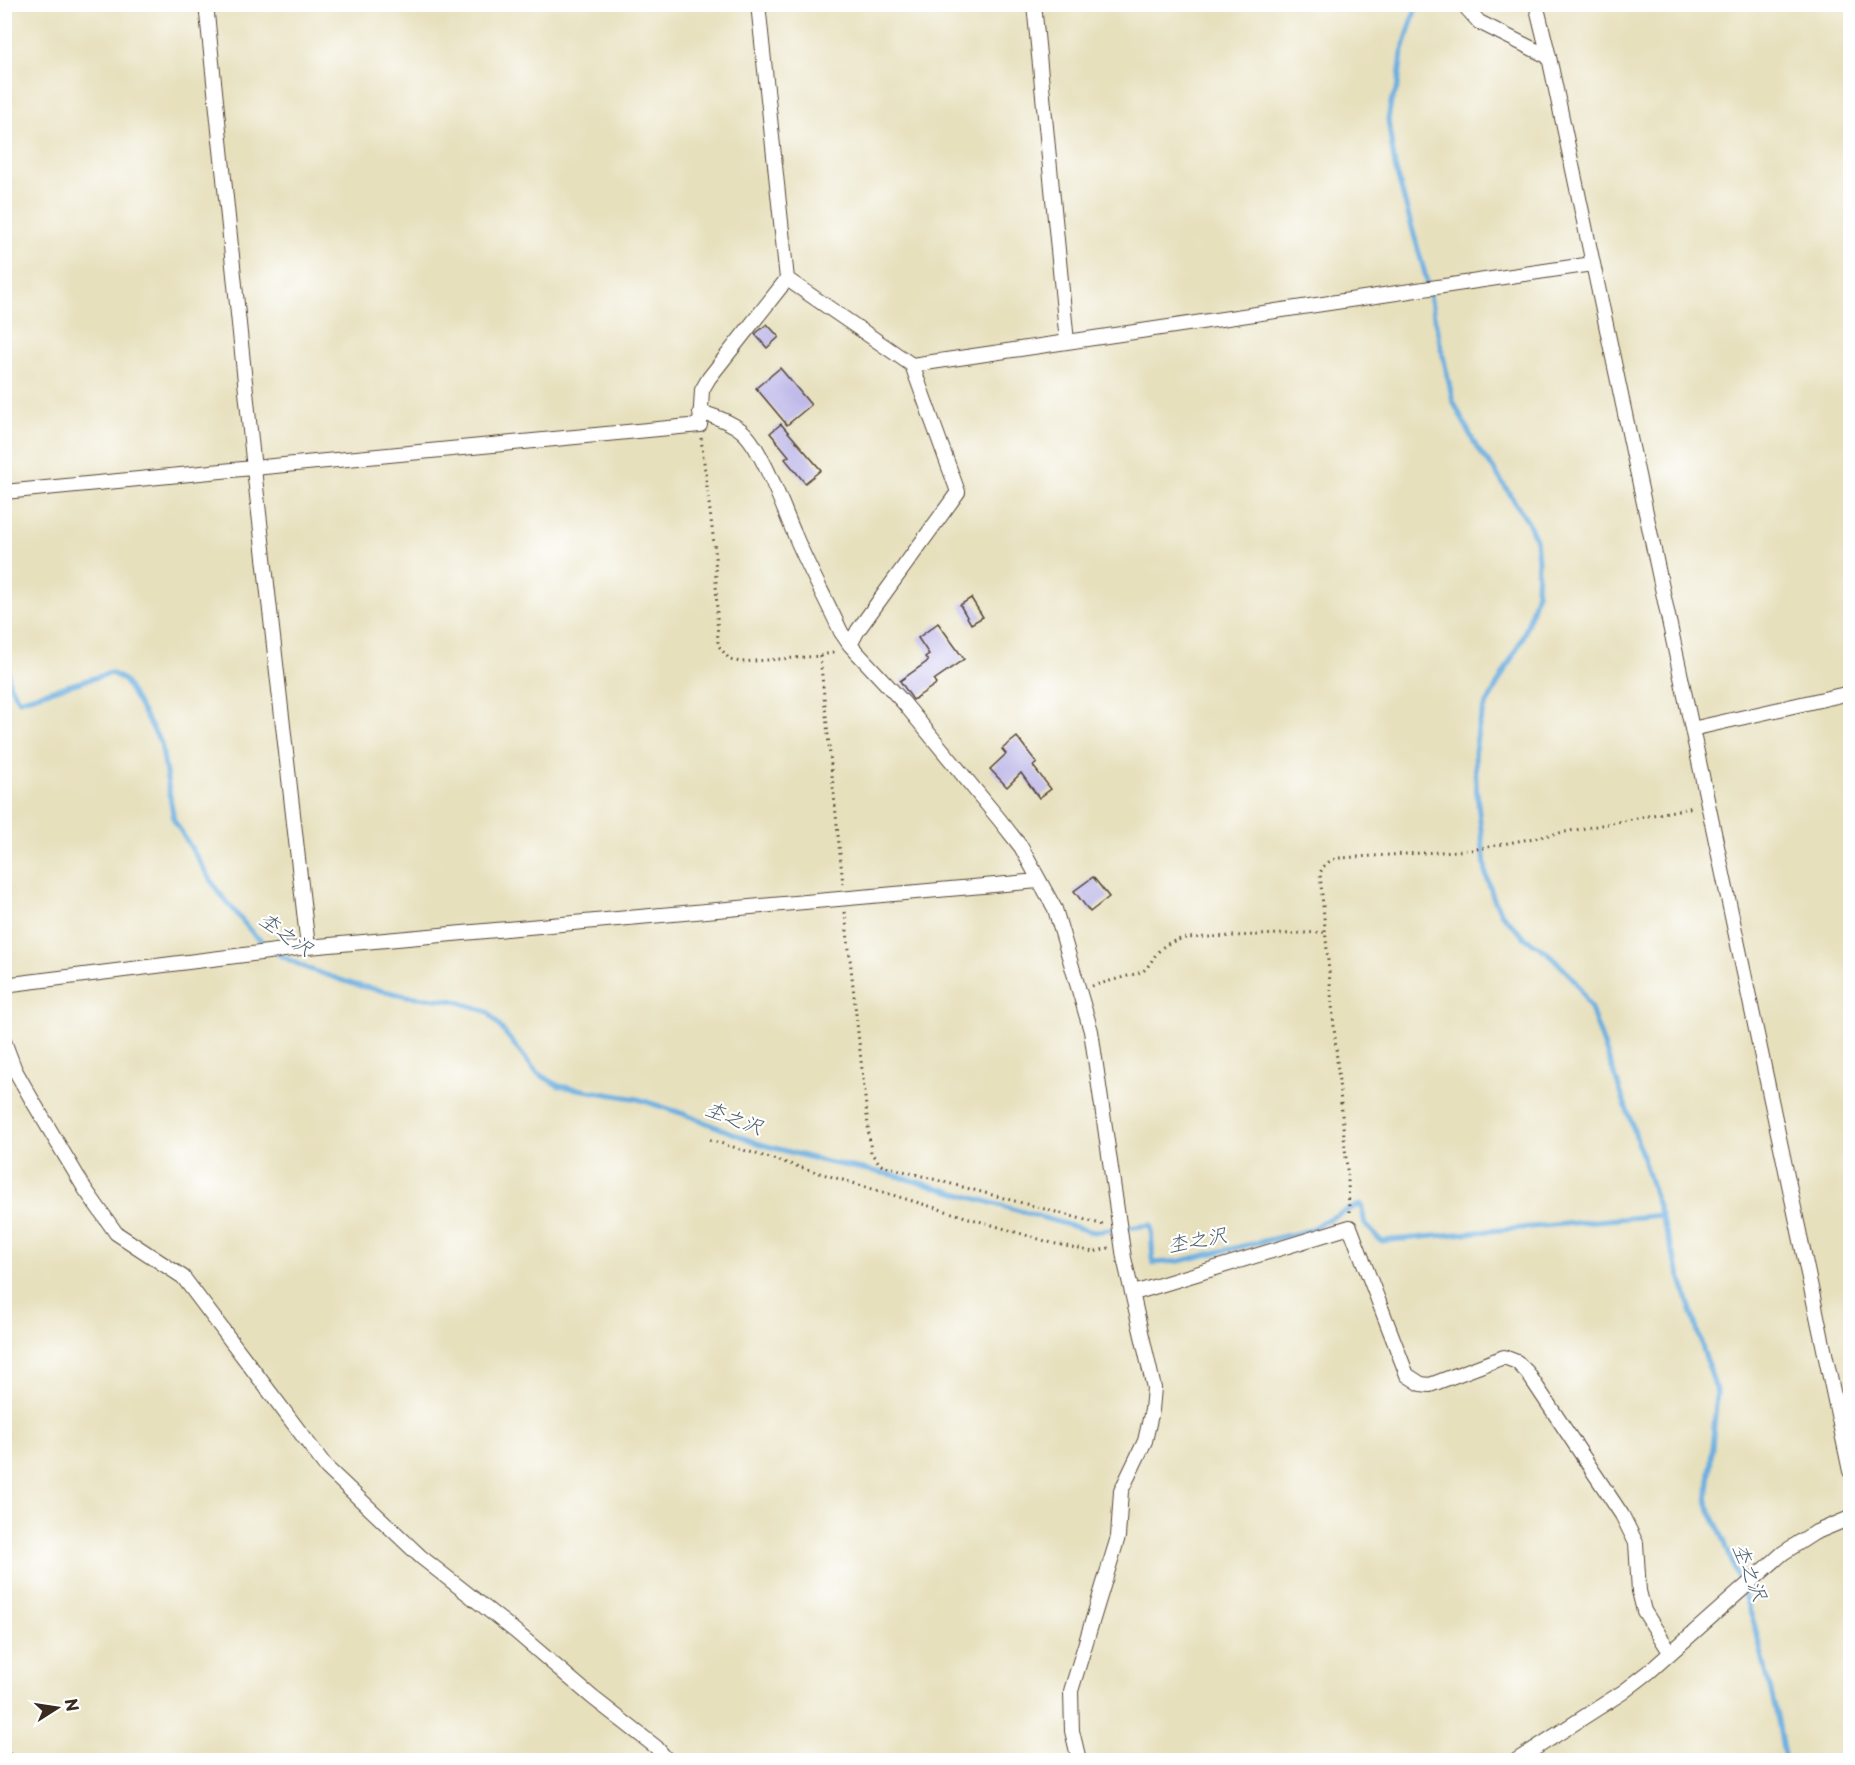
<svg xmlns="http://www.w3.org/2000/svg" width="1855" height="1765" font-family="'Playpen Sans','Klee One',sans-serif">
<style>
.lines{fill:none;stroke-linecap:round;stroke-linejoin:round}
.stream{stroke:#69aedf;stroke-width:5}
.building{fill:#bfb9e9}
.minor-casing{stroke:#554536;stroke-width:16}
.path{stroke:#554536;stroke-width:3;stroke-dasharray:1.5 4.5;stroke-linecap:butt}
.minor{stroke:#fff;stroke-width:14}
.labels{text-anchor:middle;stroke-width:4.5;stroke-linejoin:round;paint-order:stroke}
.water-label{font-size:20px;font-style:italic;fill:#4d5f6b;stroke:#fff}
</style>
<rect width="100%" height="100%" fill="#fff"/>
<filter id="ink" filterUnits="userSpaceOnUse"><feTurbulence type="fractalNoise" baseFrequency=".0167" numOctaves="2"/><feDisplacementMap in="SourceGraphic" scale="12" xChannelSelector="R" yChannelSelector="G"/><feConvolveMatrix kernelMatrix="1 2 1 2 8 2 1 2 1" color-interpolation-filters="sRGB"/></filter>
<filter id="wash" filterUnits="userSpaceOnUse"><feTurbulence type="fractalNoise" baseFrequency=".008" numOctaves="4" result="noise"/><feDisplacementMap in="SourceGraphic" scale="24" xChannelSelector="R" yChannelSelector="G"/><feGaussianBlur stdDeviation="1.35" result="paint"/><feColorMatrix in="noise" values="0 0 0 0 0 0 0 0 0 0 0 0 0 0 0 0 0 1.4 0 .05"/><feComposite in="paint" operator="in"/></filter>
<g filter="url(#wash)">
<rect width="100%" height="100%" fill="#e7e0bd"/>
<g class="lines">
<path class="stream" d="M1417 4 1402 53 1398 86 1391 102 1388 120 1395 167 1425 274 1453 401 1477 448 1493 468 1529 524 1536 540 1538 560 1537 592 1530 617 1522 639 1483 711 1478 730 1475 752 1476 785 1486 874 1493 897 1501 913 1525 938 1547 952 1572 977 1579 987 1591 1009 1631 1121 1717 1393 1707 1504 1724 1540 1754 1623 1777 1716 1785 1760
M4 619 9 684 19 700 111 673 124 680 161 743 174 820 217 890 254 935 271 948
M278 954 306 968 356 985 407 996 456 1001 488 1012 537 1073 559 1086 638 1099 684 1114 760 1144 827 1162 893 1175 1093 1232 1151 1225 1153 1263 1180 1261 1310 1230 1322 1222 1361 1204 1365 1224 1381 1241 1661 1215"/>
</g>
<g id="blocks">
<path class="building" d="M767 324 779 337 767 348 755 334Z
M780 368 811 405 787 425 756 388Z
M781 424 821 470 805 483 785 459 789 456 770 433Z
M971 598 983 617 971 624 960 605Z
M938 623 964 659 934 680 936 684 913 700 900 681 928 661 925 657 929 654 918 638Z
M1017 737 1037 763 1033 766 1051 789 1039 798 1021 773 1007 787 990 769 1006 754 1002 749Z
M1093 877 1109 897 1090 912 1074 891Z"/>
</g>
</g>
<g filter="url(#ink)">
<use href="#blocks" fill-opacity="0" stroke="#554536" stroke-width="1.5"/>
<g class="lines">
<defs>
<path id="minor" d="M206 4 254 469 308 947
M1034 4 1067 342
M1463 4 1479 22 1549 57
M1536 4 1549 57 1850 1471
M787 279 912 365 958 492 858 630 850 645
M912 365 1592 264
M700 412C714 416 731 422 742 431 762 448 783 508 794 533 808 567 826 599 841 632L850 645 903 702 999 819 1021 847 1055 909 1091 1031 1124 1258 1154 1388 1152 1410 1145 1441 1121 1491 1118 1537 1071 1691 1072 1731 1079 1760
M4 492 700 425 702 390 709 378 787 279 758 4
M1692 729 1850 693
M4 985 308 947 1038 881
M4 1041 15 1070 32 1100 85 1189 116 1233 183 1277 327 1468 421 1557 515 1631 592 1697 656 1747 667 1760
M1134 1293 1350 1227 1407 1375 1421 1384 1430 1385 1504 1357 1517 1362 1527 1372 1622 1515 1636 1543 1639 1591 1644 1611 1670 1652
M4 1758 6 1760
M1517 1760 1623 1692 1649 1672 1783 1553 1814 1533 1850 1518"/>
</defs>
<use href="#minor" class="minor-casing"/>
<path class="path" d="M701 438 715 552 718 645 730 660 741 662 820 656 837 651
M820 656 843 884
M845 912 871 1153 881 1165 1104 1225
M1092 986 1142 972C1150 966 1152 959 1158 952 1165 943 1176 940 1186 938L1326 932
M710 1140 1052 1243 1093 1252 1109 1248
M1349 1212 1348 1180 1320 873 1323 867 1331 860 1340 858 1472 850 1694 807"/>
<use href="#minor" class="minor"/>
</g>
</g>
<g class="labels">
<g class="water-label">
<text transform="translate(286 934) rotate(35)" y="7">杢之沢</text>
<text transform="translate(734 1118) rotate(20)" y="7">杢之沢</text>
<text transform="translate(1197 1240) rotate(-11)" y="7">杢之沢</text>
<text transform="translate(1750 1572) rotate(68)" y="7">杢之沢</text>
</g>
</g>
<rect width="1855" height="1765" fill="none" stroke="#fff" stroke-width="24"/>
<g transform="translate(57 1708) rotate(78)" stroke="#ffffff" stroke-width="4.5" paint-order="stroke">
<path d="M0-4.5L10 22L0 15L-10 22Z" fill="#3b2a1e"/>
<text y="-9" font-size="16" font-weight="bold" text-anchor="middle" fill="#3b2a1e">N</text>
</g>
</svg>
